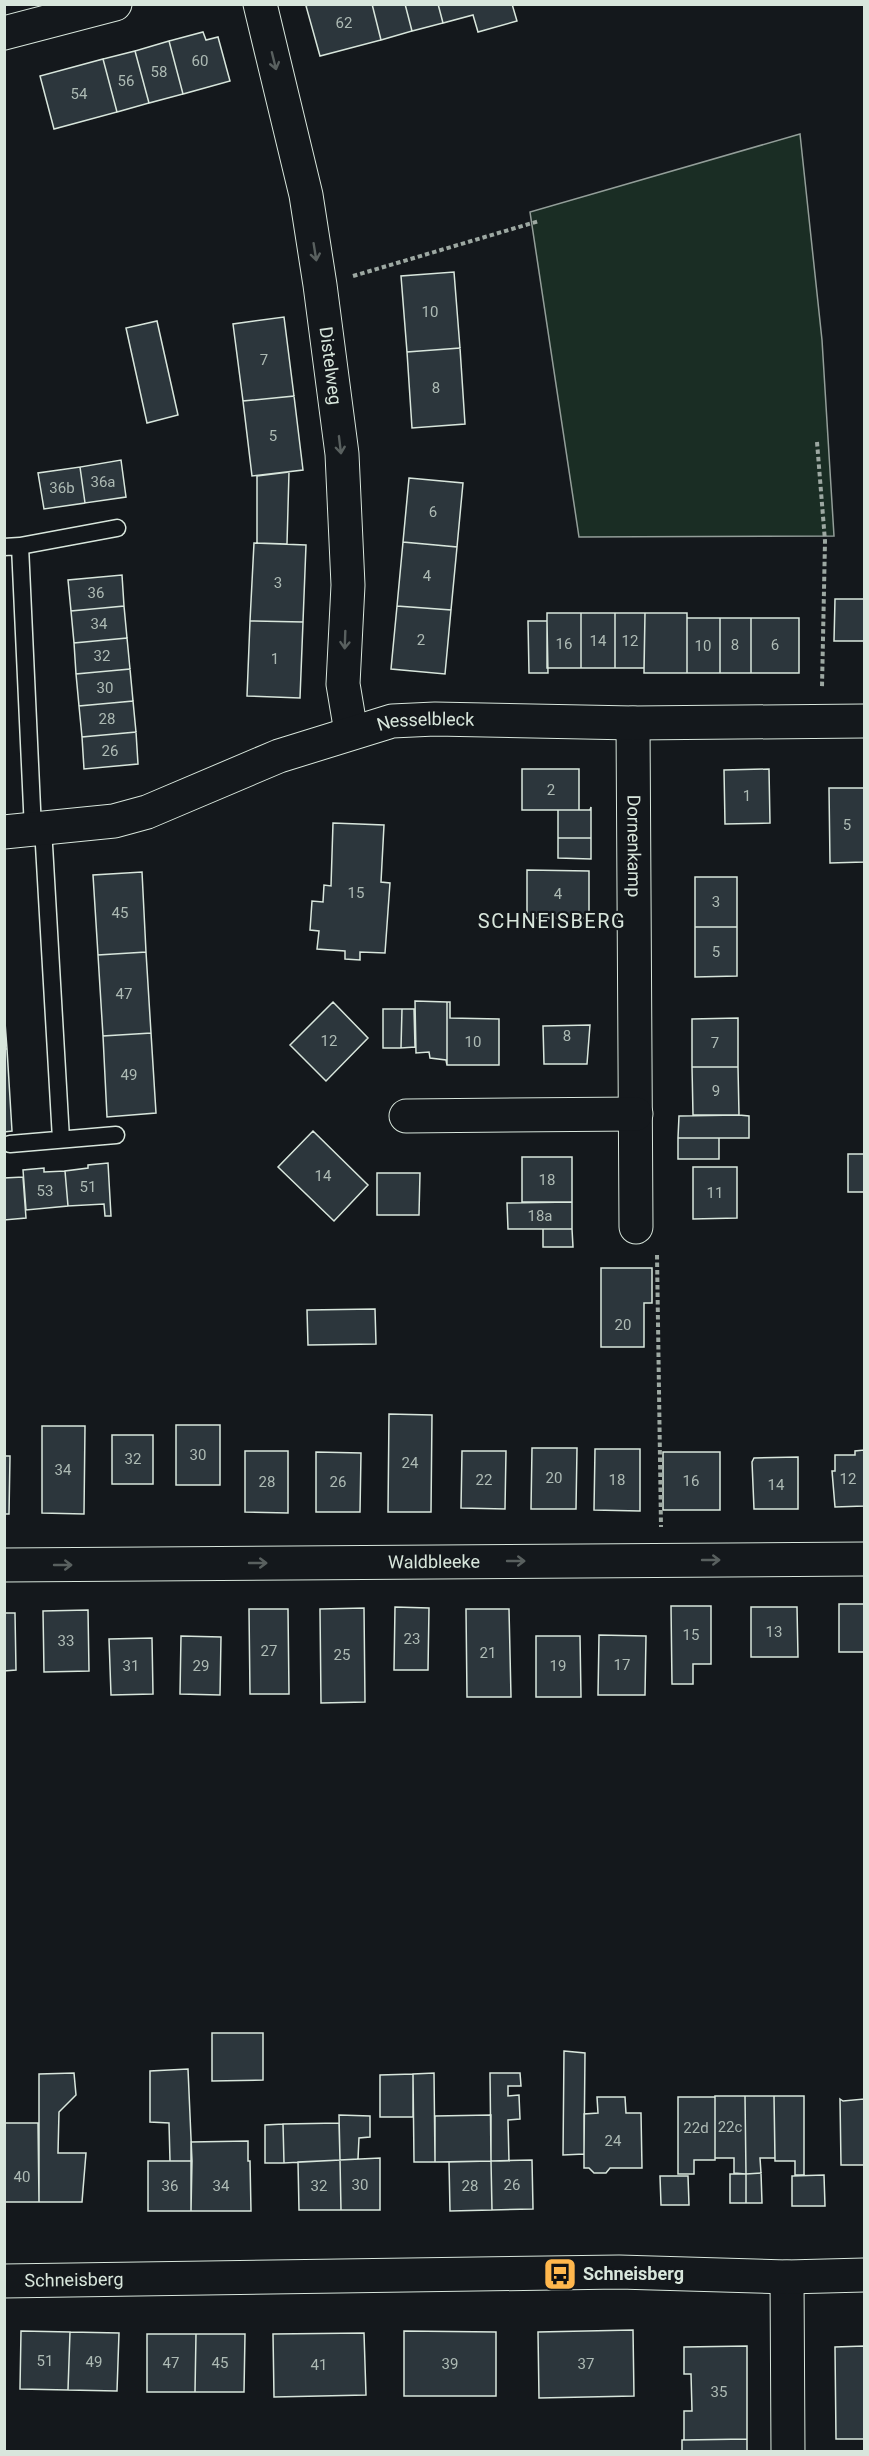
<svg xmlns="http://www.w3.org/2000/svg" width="869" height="2456" font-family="Roboto,sans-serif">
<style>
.green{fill:#1a2d24;stroke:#939e99;stroke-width:1.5}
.building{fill:#2c363c;stroke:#d8e6dc;stroke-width:1.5}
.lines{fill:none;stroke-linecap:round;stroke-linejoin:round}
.lane-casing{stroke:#d8e6dc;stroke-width:19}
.street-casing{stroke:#d8e6dc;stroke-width:35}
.path{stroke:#9da8a2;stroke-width:4;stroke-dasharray:4.5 3;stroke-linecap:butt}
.lane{stroke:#14181c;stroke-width:16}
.street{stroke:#14181c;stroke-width:33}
.oneway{stroke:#59605f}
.labels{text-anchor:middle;stroke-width:4.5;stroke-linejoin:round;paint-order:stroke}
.number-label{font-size:15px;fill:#adbab4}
.street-label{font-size:18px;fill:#d8e6dc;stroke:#14181c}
.poi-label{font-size:18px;font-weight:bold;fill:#d8e6dc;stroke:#14181c;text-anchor:start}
.neighbourhood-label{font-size:20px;letter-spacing:1.5px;fill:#d8e6dc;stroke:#14181c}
</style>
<rect width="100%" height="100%" fill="#14181c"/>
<path class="green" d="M800 134 822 340 834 536 579 537 530 212Z"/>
<path class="building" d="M310 4H372L381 40 320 56 306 6Z
M372 4H405L412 31 381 40Z
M405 4H438L443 23 412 31Z
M438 4H512L517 21 478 32 473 15 443 23Z
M203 32 206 40 218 37 230 81 183 94 169 41Z
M169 41 183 94 149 103 135 51Z
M135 51 149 103 117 112 103 59Z
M103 59 117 112 54 129 40 76Z
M454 272 460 348 407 352 401 276Z
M284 317 294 396 243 401 233 324Z
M157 321 178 415 147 423 126 328Z
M460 348 465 424 412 428 407 352Z
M294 396 303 470 252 476 243 401Z
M121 460 126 497 85 503 80 467Z
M80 467 85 503 44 509 38 473Z
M289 472 287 544 257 543V476Z
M409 478 463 483 457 547 403 542Z
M403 542 457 547 451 610 397 606Z
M254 543 306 545 303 622 250 621Z
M122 575 124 606 71 611 68 580Z
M835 599H864V641H834Z
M124 606 127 638 74 643 71 611Z
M397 606 451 610 445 674 391 669Z
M547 613H581V668H547Z
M581 613H615V668H581Z
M615 613H645L644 668H615Z
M645 613H687V673H644Z
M687 618H720V673H687Z
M720 618H751V673H720Z
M751 618H799V673H751Z
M250 621 303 622 300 698 247 696Z
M528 621H547L548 673H529Z
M127 638 130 669 76 674 74 643Z
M130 669 133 701 79 706 76 674Z
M133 701 136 732 82 737 79 706Z
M136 732 138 764 84 769 82 737Z
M522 769H579V810H522Z
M769 769 770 823 725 824 724 770Z
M829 788H864V862L830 863Z
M591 807V838H558V810H590Z
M333 823 384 825 381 882 390 883 385 953 360 952V960L345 959V951L317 949 319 931 310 930 312 901 323 902 324 885 331 886Z
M558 838H591V859L558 858Z
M527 870 589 871V918H527Z
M142 872 146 952 98 955 93 875Z
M695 877H737V927H695Z
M695 927H737V976L695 977Z
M146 952 151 1033 103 1036 98 955Z
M415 1001 447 1002V1065L446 1060 430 1058 429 1052 416 1053Z
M333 1002 368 1038 326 1081 290 1045Z
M447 1002H450V1018L499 1019V1065H447Z
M4 1009 7 1049H4Z
M383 1009H402L401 1048H383Z
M402 1009H414L415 1047 401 1048Z
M738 1018V1067H692V1019Z
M590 1025 587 1064H544L543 1026Z
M151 1033 156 1113 107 1117 103 1036Z
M4 1049H7L12 1131 4 1132Z
M692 1067H738L739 1115H693Z
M739 1115 749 1116V1138H678L679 1116Z
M313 1131 368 1185 334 1221 278 1167Z
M678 1138H719V1159H678Z
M848 1154H864V1192H848Z
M522 1157H572V1202H522Z
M108 1163 111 1216H105L104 1204 68 1206 65 1171 88 1168V1165Z
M693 1167H737V1218L693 1219Z
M44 1168V1172L65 1171 68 1206 26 1210 23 1170Z
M377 1173H420L419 1215H377Z
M23 1177 26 1218 4 1220V1178Z
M572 1202V1229H508L507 1203Z
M543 1229H572L573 1247H543Z
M601 1268H652V1303H644V1347H601Z
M375 1309 376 1344 308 1345 307 1310Z
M389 1414 432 1415 431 1512H388Z
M176 1425H220V1485H176Z
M42 1426H85L84 1514 42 1513Z
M112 1435H153V1484H112Z
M532 1448H577L576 1509H531Z
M595 1449H640V1511L594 1510Z
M864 1450V1506L835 1507 832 1471H835V1455H855V1451Z
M245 1451H288V1513L245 1512Z
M462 1451H506L505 1509 461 1508Z
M316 1452 361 1453 360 1512H316Z
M663 1452H720V1510H663Z
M4 1456H10L9 1514H4Z
M798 1457V1509H754L752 1462 754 1458Z
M839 1604H864V1652H839Z
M671 1606H711V1664H693V1684H672Z
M395 1607 429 1608 428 1670H394Z
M751 1607H797L798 1657H751Z
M364 1608 365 1702 321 1703 320 1609Z
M249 1609H288L289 1694H250Z
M466 1609H509L511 1697H467Z
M88 1610 89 1671 44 1672 43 1611Z
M4 1613H15L16 1670 4 1671Z
M599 1635 646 1636 645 1695H598Z
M181 1636 221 1637 220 1695 180 1694Z
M536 1636H580L581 1697H536Z
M152 1638 153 1694 111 1695 109 1639Z
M212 2033H263V2080L212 2081Z
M564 2051 585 2053 584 2154 563 2155Z
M188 2069 192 2161H170L169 2123 150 2122V2071Z
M74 2073 76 2095 59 2112 58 2153H86L82 2202H39V2074Z
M434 2073 435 2162H414L413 2074Z
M490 2073H520L521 2086H508V2096L519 2095 520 2119 508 2120 509 2161H491Z
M413 2074V2117H380V2075Z
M715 2096H745L746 2174 734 2173V2158H715Z
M745 2096H774L775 2158H760L761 2173 746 2174Z
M774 2096H804V2175H795V2161H775Z
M597 2097H625L626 2113H641L642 2168H610L606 2173H594L589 2168H584V2114L598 2113Z
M678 2097H715V2160H694V2174H678Z
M840 2099 843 2101 864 2099V2165H841Z
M339 2115 370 2116V2137L359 2138 358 2159 340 2160Z
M491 2115V2161L435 2162V2116Z
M4 2123H38L39 2202H4Z
M339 2123 340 2160 284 2163 283 2124Z
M283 2124 284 2163H265V2125Z
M248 2141V2161H250L251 2211H191V2142Z
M380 2158V2210H341L340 2160Z
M340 2160 341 2210H299L298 2162Z
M532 2160 533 2209 492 2210 491 2161Z
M148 2161H192L191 2211H148Z
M491 2161 492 2210 450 2211 449 2162Z
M761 2173 762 2203H746V2174Z
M730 2174H746V2203H730Z
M824 2175 825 2206H792V2176Z
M660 2176H688L689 2205H661Z
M633 2330 634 2396 539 2398 538 2332Z
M21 2331 70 2332 68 2390 20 2389Z
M404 2331 496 2332V2396H404Z
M70 2332 119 2333 117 2391 68 2390Z
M364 2333 366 2395 274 2397 273 2334Z
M147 2334H196L195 2392H147Z
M196 2334H245L244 2392H195Z
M747 2346V2439L684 2440V2411H692L691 2374H684V2347Z
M864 2346V2439H836L835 2347Z
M747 2439V2452H682V2440Z"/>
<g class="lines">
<defs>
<path id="lane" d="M4 547 20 546
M43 828 61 1139
M33 830 20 546 117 528
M10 1144 116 1135"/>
<g id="street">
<path id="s1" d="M260 4 306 195 320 285 342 454 348 585 343 684 351 732"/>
<path d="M4 33 115 4"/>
<path id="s2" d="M633 723 636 1227"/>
<path id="s3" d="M4 832 114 821 147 812 279 756 392 721 435 719 633 723 864 721"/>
<path d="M406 1116 636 1114"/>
<path id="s4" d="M4 1565 864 1559"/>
<path d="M787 2277 788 2452"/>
<path id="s5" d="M4 2281 619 2272 787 2277 864 2275"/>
</g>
</defs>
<use href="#lane" class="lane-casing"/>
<use href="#street" class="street-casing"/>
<path class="path" d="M353 276 539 221
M817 442 825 541 822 687
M657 1255 661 1527"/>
<use href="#lane" class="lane"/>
<use href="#street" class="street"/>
</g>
<defs><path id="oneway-shaft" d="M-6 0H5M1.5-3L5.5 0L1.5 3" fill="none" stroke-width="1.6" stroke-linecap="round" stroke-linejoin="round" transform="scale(1.5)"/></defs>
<g class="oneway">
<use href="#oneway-shaft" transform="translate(274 61) rotate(76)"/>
<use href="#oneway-shaft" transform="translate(315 252) rotate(81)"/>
<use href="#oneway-shaft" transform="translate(340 445) rotate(83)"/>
<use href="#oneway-shaft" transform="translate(345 640) rotate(92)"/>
<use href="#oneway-shaft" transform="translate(711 1560)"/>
<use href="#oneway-shaft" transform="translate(516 1561)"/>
<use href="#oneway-shaft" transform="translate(258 1563)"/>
<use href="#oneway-shaft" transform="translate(63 1565)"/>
</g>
<defs>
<symbol id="bus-square" viewBox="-11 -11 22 22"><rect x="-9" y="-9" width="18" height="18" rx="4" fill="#ffb74d" stroke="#14181c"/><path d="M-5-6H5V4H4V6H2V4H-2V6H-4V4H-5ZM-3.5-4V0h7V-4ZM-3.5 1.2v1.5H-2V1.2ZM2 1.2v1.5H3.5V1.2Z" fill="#111"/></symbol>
</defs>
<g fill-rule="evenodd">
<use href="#bus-square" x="541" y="2255" width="38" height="38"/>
</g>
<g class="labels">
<g class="number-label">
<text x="344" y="28">62</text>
<text x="200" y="66">60</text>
<text x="159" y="77">58</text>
<text x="126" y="86">56</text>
<text x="79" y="99">54</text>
<text x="430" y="317">10</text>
<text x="264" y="365">7</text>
<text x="436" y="393">8</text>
<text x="273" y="441">5</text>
<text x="103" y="487">36a</text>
<text x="62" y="493">36b</text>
<text x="433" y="517">6</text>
<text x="427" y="581">4</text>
<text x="278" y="588">3</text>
<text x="96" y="598">36</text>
<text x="99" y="629">34</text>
<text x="421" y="645">2</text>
<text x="598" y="646">14</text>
<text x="630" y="646">12</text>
<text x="564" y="649">16</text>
<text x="735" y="650">8</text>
<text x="775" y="650">6</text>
<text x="703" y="651">10</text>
<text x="102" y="661">32</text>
<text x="275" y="664">1</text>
<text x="105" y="693">30</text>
<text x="107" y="724">28</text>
<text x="110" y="756">26</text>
<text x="551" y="795">2</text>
<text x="747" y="801">1</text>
<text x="847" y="830">5</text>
<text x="356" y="898">15</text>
<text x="558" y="899">4</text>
<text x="716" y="907">3</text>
<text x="120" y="918">45</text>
<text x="716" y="957">5</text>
<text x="124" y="999">47</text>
<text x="567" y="1041">8</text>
<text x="329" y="1046">12</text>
<text x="473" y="1047">10</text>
<text x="715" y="1048">7</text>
<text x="129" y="1080">49</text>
<text x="716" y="1096">9</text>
<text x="323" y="1181">14</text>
<text x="547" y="1185">18</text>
<text x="88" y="1192">51</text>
<text x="45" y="1196">53</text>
<text x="715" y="1198">11</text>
<text x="540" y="1221">18a</text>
<text x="623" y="1330">20</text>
<text x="198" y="1460">30</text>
<text x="133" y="1464">32</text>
<text x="410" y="1468">24</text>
<text x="63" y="1475">34</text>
<text x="554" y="1483">20</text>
<text x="848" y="1484">12</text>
<text x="484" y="1485">22</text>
<text x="617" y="1485">18</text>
<text x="691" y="1486">16</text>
<text x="267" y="1487">28</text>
<text x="338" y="1487">26</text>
<text x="776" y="1490">14</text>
<text x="774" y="1637">13</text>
<text x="691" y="1640">15</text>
<text x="412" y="1644">23</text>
<text x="66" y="1646">33</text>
<text x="269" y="1656">27</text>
<text x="488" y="1658">21</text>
<text x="342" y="1660">25</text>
<text x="622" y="1670">17</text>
<text x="131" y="1671">31</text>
<text x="201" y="1671">29</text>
<text x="558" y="1671">19</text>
<text x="730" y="2132">22c</text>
<text x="696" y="2133">22d</text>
<text x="613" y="2146">24</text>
<text x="22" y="2182">40</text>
<text x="360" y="2190">30</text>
<text x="512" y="2190">26</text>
<text x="170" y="2191">36</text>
<text x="221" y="2191">34</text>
<text x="319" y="2191">32</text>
<text x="470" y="2191">28</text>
<text x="45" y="2366">51</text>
<text x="94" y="2367">49</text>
<text x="171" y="2368">47</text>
<text x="220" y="2368">45</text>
<text x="450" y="2369">39</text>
<text x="586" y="2369">37</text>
<text x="319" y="2370">41</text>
<text x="719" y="2397">35</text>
</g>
<g class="street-label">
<text dy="6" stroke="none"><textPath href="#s1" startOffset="369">Distelweg</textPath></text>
<text dy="6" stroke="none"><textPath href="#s3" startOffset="440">Nesselbleck</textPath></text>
<text dy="6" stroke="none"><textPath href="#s2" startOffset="123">Dornenkamp</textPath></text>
<text dy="6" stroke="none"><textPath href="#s4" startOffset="430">Waldbleeke</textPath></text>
<text dy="6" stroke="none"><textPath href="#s5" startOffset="70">Schneisberg</textPath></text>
</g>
<g class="poi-label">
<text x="583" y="2280">Schneisberg</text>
</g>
<g class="neighbourhood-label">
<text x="552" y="928">SCHNEISBERG</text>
</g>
</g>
<rect width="869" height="2456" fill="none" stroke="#d8e6dc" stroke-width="12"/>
</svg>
